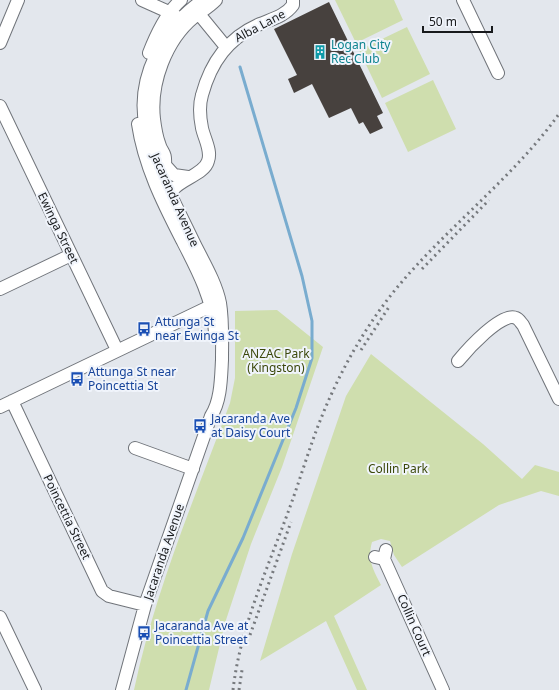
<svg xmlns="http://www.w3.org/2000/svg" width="559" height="690" font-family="'Noto Sans',sans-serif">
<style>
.green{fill:#cfdeae}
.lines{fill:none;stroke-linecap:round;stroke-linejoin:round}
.stream{stroke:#79accf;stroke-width:3}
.building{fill:#47413e}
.minor-casing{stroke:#70747a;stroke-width:14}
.minor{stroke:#fff;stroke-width:12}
.rail{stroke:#76797d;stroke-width:3;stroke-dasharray:2 4;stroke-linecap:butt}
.labels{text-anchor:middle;stroke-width:4;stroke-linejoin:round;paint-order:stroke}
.street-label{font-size:12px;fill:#181a1c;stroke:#f0f4fb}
.culture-label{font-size:12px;fill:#0d838f;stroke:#f0f4fb;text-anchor:start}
.transit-label{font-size:12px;fill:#164399;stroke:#f0f4fb;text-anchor:start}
.park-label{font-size:12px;fill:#3b480a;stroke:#f0f4fb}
</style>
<rect width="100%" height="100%" fill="#e3e7ed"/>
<path class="green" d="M335 0H394L403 20 356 43Z
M407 27 430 74 382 98 359 50Z
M433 80 456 129 408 152 385 103Z
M277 310 323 347 282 467 251 544 225 623 209 690H134C155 591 195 497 230 403L235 378V311Z
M371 354 483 444 522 479 535 465 559 472V496L541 491 499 505 402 567 394 555 390 541 381 539 372 542C367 560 373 569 381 585L334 616 367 690H357L326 621 260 661 292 554 346 396Z"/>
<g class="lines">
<path class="stream" d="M186 690 208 611 243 538 296 408 312 358V321L302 276 240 67"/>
</g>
<path class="building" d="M329 2 383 113 377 116 383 128 370 134 363 122 359 124 351 108 329 118 312 84 294 93 288 79 297 75 274 29Z"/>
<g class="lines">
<defs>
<path id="minor" d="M142 0 171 13 177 17
M463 0 498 73
M199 14 226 47
M0 43 18 0
M149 53C156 35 166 13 181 0
M0 106 117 350
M138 124C144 165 163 203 182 240 197 269 213 299 215 332
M188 177 174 175 165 165C166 151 162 154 159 143 156 135 155 127 154 119 150 83 166 40 194 17 202 11 209 7 216 0
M170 200C168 181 204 177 208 161 212 151 204 138 202 128 200 118 199 105 202 95 211 62 228 38 260 24 272 19 285 16 293 5V0
M0 289 71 255
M458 361C467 350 502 311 516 318 519 319 521 323 523 325L559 399
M12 401 102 591 109 596 145 605
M0 407 217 303
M135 448 193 469
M375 557 384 559 386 550
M384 559 443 690
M0 617 35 690
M122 690 145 605 211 416C221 401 221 378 222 360 222 342 223 321 220 303 216 283 204 263 195 245 177 207 155 168 146 128 135 78 163 28 203 0"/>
</defs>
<use href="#minor" class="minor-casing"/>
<use href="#minor" class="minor"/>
<path class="rail" d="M422 269 489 200
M361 350 389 307
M250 635 291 522
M233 690C240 629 266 572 287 515 298 486 307 455 318 426 337 377 362 331 395 290 446 228 512 179 559 114
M239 690 242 670"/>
</g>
<defs>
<symbol id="building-bare" viewBox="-9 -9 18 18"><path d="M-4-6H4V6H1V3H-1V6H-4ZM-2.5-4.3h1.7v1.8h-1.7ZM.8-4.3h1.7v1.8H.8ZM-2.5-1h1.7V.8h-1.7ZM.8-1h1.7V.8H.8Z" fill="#0f9aa8" stroke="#f0f4fb" stroke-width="2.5" paint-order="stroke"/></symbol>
<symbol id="bus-bare" viewBox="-9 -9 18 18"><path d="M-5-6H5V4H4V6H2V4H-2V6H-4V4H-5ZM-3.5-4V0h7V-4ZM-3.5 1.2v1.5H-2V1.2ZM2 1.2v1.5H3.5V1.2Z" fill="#1a4fb4" stroke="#f0f4fb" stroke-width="2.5" paint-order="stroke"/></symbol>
</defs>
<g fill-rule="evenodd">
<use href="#building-bare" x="310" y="42" width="20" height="20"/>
<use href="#bus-bare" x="134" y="319" width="20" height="20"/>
<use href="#bus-bare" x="67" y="369" width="20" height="20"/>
<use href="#bus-bare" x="190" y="416" width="20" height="20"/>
<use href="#bus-bare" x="134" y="623" width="20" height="20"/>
</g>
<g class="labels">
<g class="street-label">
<text transform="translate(260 26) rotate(-28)" y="4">Alba Lane</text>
<text transform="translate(175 200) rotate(66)" y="4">Jacaranda Avenue</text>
<text transform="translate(58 228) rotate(64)" y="4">Ewinga Street</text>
<text transform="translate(67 517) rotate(64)" y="4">Poincettia Street</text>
<text transform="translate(164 552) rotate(-71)" y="4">Jacaranda Avenue</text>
<text transform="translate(414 625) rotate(66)" y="4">Collin Court</text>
</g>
<g class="culture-label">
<text x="331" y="49">Logan City<tspan x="331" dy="14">Rec Club</tspan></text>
</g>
<g class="transit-label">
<text x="155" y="326">Attunga St<tspan x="155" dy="14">near Ewinga St</tspan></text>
<text x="88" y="376">Attunga St near<tspan x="88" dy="14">Poincettia St</tspan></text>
<text x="211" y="423">Jacaranda Ave<tspan x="211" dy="14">at Daisy Court</tspan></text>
<text x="155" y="630">Jacaranda Ave at<tspan x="155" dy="14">Poincettia Street</tspan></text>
</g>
<g class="park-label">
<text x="276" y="358">ANZAC Park<tspan x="276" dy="14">(Kingston)</tspan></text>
<text x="398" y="473">Collin Park</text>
</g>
</g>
<path d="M423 26v6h69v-6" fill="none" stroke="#181a1c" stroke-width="2"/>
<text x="429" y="26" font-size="12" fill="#181a1c" stroke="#f0f4fb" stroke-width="3" paint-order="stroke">50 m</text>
</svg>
